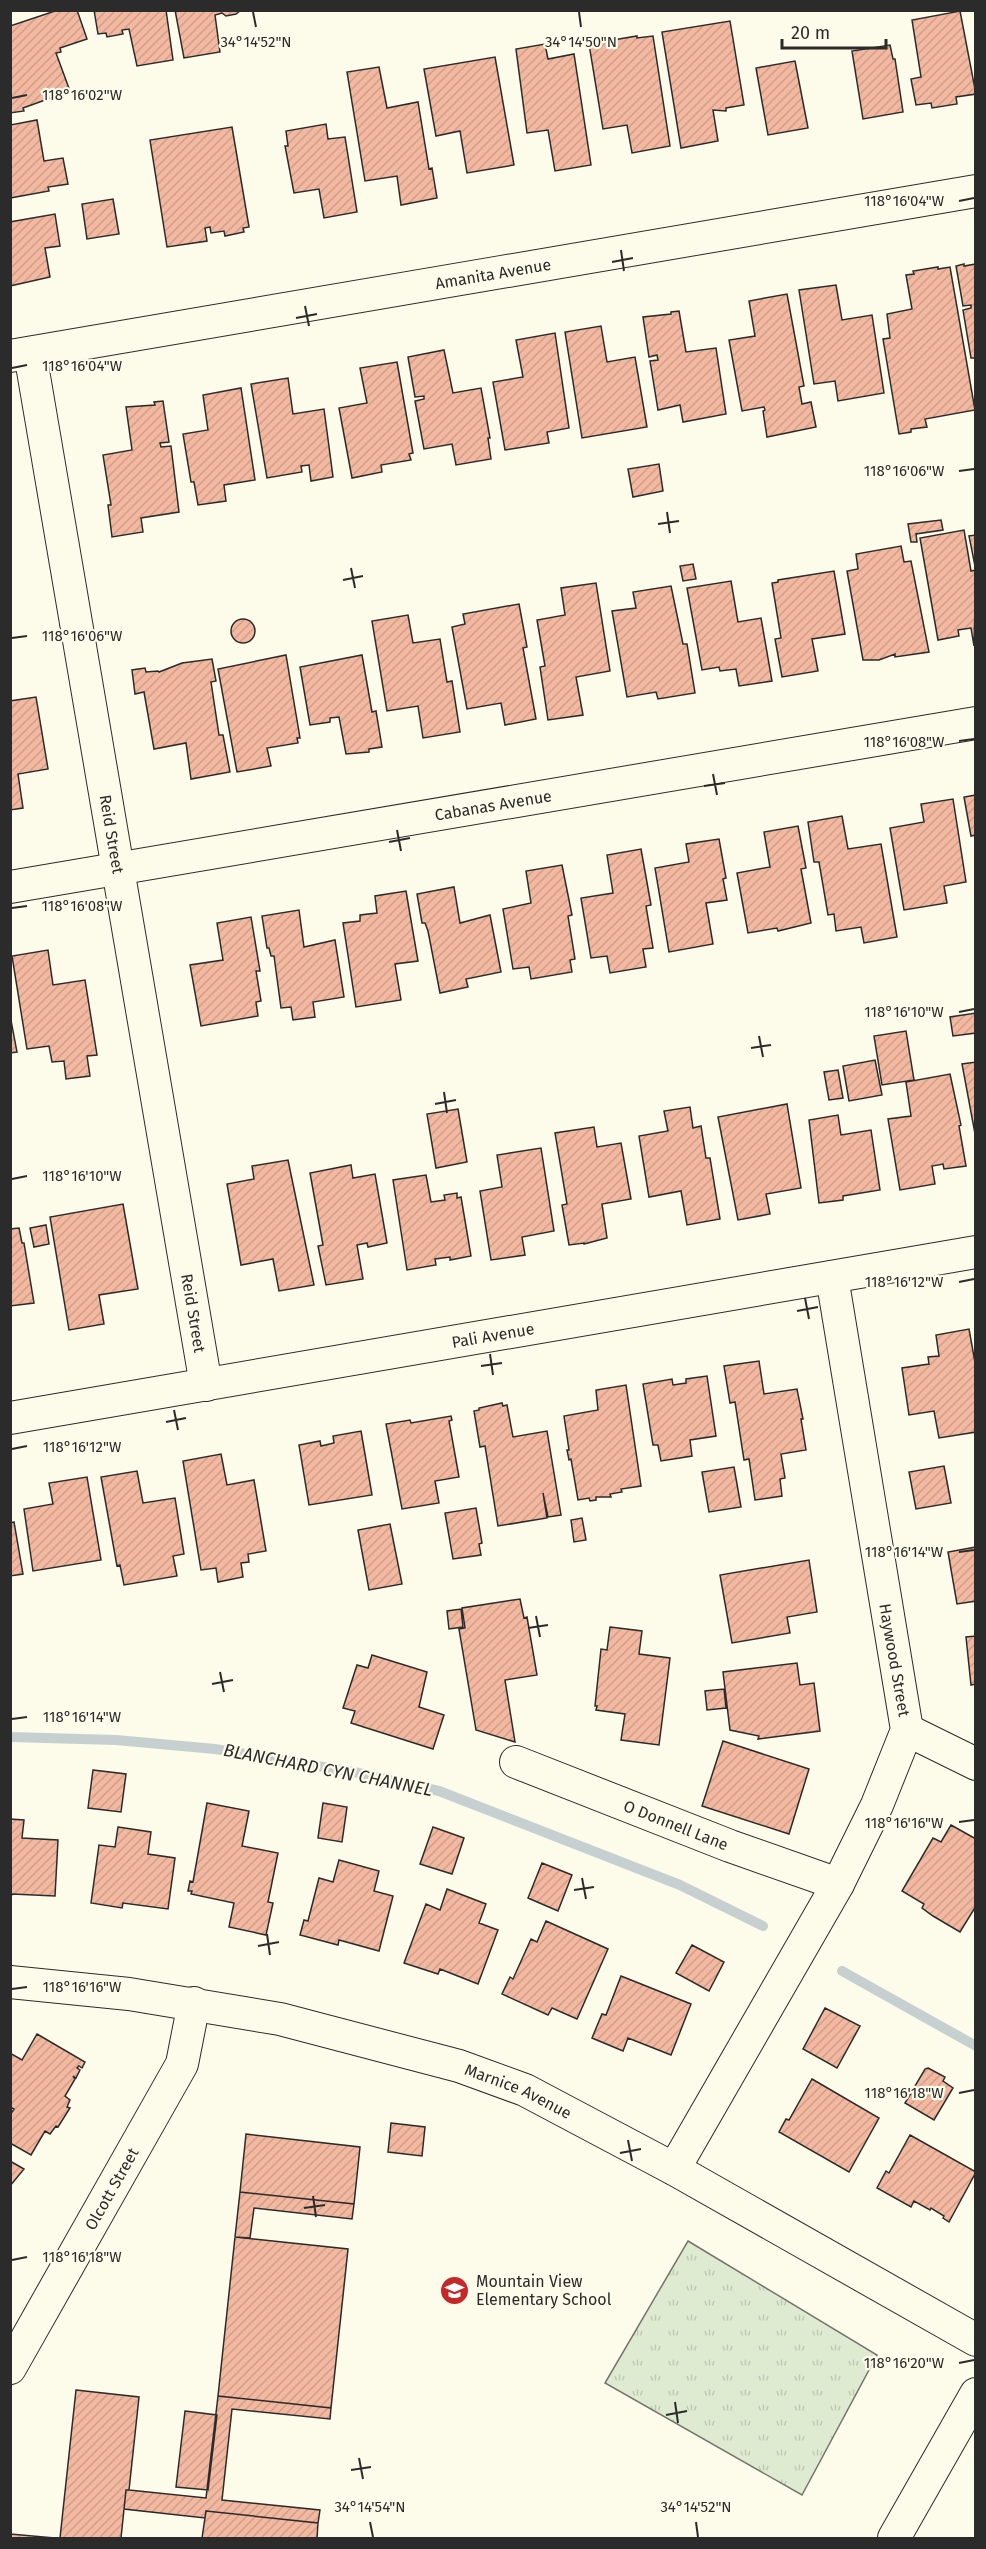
<svg xmlns="http://www.w3.org/2000/svg" width="986" height="2549" font-family="'Fira Sans',sans-serif">
<style>
.grass{fill:url(#grass-tufts);stroke:#74746e;stroke-width:1.5}
.lines{fill:none;stroke-linecap:round;stroke-linejoin:round}
.stream{stroke:#c7d0d0;stroke-width:10}
.building{fill:url(#building-hatch);stroke:#2b2b2b;stroke-width:1.5}
.minor-casing{stroke:#2b2b2b;stroke-width:34}
.minor{stroke:#fdfbea;stroke-width:32}
.ticks{fill:none;stroke:#2b2b2b;stroke-width:2}
.labels{text-anchor:middle;stroke-width:4.5;stroke-linejoin:round;paint-order:stroke}
.street-label{font-size:16px;fill:#2b2b2b;stroke:#fdfbea}
.poi-label{font-size:16px;fill:#2b2b2b;stroke:#fdfbea;text-anchor:start}
.water-label{font-size:18px;font-style:italic;fill:#2b2b2b;stroke:#fdfbea}
.ticks-label{font-size:15px;text-anchor:middle;fill:#2b2b2b;stroke:#fdfbea;stroke-width:4.5;stroke-linejoin:round;paint-order:stroke}
</style>
<defs>
<pattern id="grass-tufts" width="24" height="20" patternUnits="userSpaceOnUse" patternTransform="scale(1.5)"><rect width="24" height="20" fill="#deebd1"/><path d="M3 7l-1-3M5 7V3M7 7l1-3M15 17l-1-3M17 17v-4M19 17l1-3" fill="none" stroke="#bfcab4"/></pattern>
<pattern id="building-hatch" width="6" height="6" patternUnits="userSpaceOnUse" patternTransform="scale(1.5)"><rect width="6" height="6" fill="#f2b8a0"/><path d="M-1 1l2-2M0 6l6-6M5 7l2-2" fill="none" stroke="#d09e8a"/></pattern>
</defs>
<rect width="100%" height="100%" fill="#fdfbea"/>
<path class="grass" d="M688 2241 877 2355 802 2495 605 2383Z"/>
<g class="lines">
<path class="stream" d="M10 1737 116 1740 215 1749 354 1772 439 1791 680 1885 763 1926
M842 1971 976 2046"/>
</g>
<path class="building" d="M58 10H77L87 39 60 48 61 52 56 53 70 91 23 108 24 111 10 113V26Z
M94 10H166L173 60 137 66 129 29 122 30 123 34 107 37 106 33 98 34Z
M175 10H241L236 14 226 16 222 13 215 15 220 52 184 58Z
M960 11 976 94 956 97 957 104 932 108 931 103 916 105 911 79 921 77 912 20Z
M730 21 744 105 726 108V111L713 110 718 141 681 148 662 32Z
M637 36V38L653 36 670 146 632 153 627 125 603 129 589 44Z
M545 44 548 59 574 54 591 165 555 171 548 130 527 133 516 49Z
M890 45 893 59H895L903 112 863 119 852 51Z
M495 57 514 165 467 173 460 131 436 136 424 69Z
M795 61 808 128 768 135 756 68Z
M379 67 387 108 418 102 429 169 432 168 437 198 401 205 397 176 365 181 347 72Z
M37 120 44 161 63 158 68 184 48 187 49 191 10 198V125Z
M326 124 328 139 345 137 357 212 324 218 319 189 294 193 285 146H288L286 131Z
M232 127 249 227 243 228 244 232 225 236 224 231 211 233 210 227 205 228 207 241 167 247 150 140Z
M113 199 119 234 87 239 82 204Z
M55 214 60 246 45 248 50 277 10 286V222Z
M964 264V266L976 264V358H971L963 310 971 308V305L963 306 956 266Z
M938 267V269L950 267 975 410 925 419 927 427 911 429V432L899 434 883 339 890 338 887 314 912 309 906 275 914 274 913 271Z
M836 285 842 320 872 315 884 393 838 401 835 381 814 384 799 290Z
M787 294 804 386 799 387 802 404 811 402 816 427 767 437 763 411 765 410 764 407 742 411 729 340 755 336 749 301Z
M679 311 686 352 716 348 726 414 683 422 680 405 658 410 650 361 658 360 657 355 649 357 643 317 671 314V312Z
M601 326 607 362 635 357 647 427 582 438 565 332Z
M555 333 569 428 547 432 549 443 505 450 493 382 523 377 516 340Z
M444 350 453 393 481 388 490 438H488L491 459 456 465 452 444 424 449 415 401 424 399V396L415 397 408 357Z
M397 362 413 453 409 454 411 460 381 465 382 472 352 478 339 408 367 403 360 368Z
M288 378 293 414 324 409 333 477 311 481 309 465 301 466 302 472 267 478 251 384Z
M241 388 255 480 224 485 226 501 198 505 194 482H191L183 434 208 430 203 395Z
M163 401 169 442 160 443 161 447 171 446 179 512 141 518 143 532 112 537 108 505H111L103 455 132 450 126 407 155 405 154 402Z
M659 464 663 491 633 497 628 469Z
M941 520 943 530 916 534 917 542H911L908 524Z
M964 530 971 571 976 570 974 646 971 628 958 630 959 636 938 640 920 538Z
M976 535V566H975L969 536Z
M901 546 904 562 911 561 929 652 895 657V654L879 660H863L847 571 858 569 856 554Z
M693 564 696 579 683 581 680 566Z
M834 571 845 634 812 639 818 671 782 677 775 639 781 638 772 583 778 582V580Z
M731 581 738 622 761 618 772 681 739 686 736 669 720 671 719 667 702 670 687 588Z
M596 583 610 671 576 677 583 715 548 720 540 667 545 666 537 620 565 615 561 588Z
M671 586 683 644H687L695 693 658 699 656 692 627 697 612 611 636 608 633 592Z
M519 604 527 647 523 648 536 719 505 725 501 703 467 709 452 627 465 624 463 614Z
M408 615 413 643 440 639 447 682 452 681 460 732 423 738 418 706 387 711 372 621Z
M231 631a12 12 0 1 1 24 0a12 12 0 1 1-24 0Z
M286 655 300 738H297L298 743 267 748 271 766 237 772 218 669Z
M362 655 372 712 376 711 382 747 369 749V752L346 754 339 717 330 718V722L310 725 300 667Z
M212 659 216 681 211 682 219 735H223L230 772 191 779 186 743 154 749 144 692 135 694 132 670 145 668 146 672 158 671 159 672 182 663Z
M36 697 48 769 18 774 23 808 10 810V701Z
M976 795V835L971 836 964 797Z
M953 799 966 882 944 886 947 903 904 910 890 828 924 822 921 804Z
M842 816 848 849 881 844 897 937 864 943 861 927 836 931 834 914 828 915 819 862H814L808 822Z
M798 826 806 868 801 869 811 923 778 931 777 928 748 933 737 873 770 867 764 832Z
M719 839 726 878 723 879 727 900 706 903 713 944 669 952 655 868 689 862 686 844Z
M641 849 651 905 646 906 653 948 643 949 646 967 610 973 607 956 591 958 581 898 613 893 607 855Z
M562 865 572 915 568 916 575 959 570 960 572 972 531 979 529 967 513 969 503 909 531 903 526 871Z
M454 887 460 923 490 915 501 972 466 979 468 987 440 993 428 931 425 923H422L417 894Z
M406 891 418 961 395 964 401 1000 356 1007 343 923 360 921V915L377 913 375 896Z
M299 910 304 947 335 940 344 997 313 1002 315 1017 293 1020 291 1007 281 1008 274 956H271L269 948H267L262 916Z
M251 917 260 971H256L261 1001 256 1002 258 1016 201 1026 190 965 223 960 217 923Z
M48 950 53 985 85 980 97 1055 87 1056 90 1076 66 1079 64 1061 52 1062 49 1046 27 1049 12 956Z
M976 1013V1033L953 1036 950 1017Z
M10 1015 17 1052 10 1053Z
M906 1031 914 1080 882 1085 874 1036Z
M875 1060 882 1095 849 1101 843 1066Z
M976 1062V1139L962 1064Z
M838 1070 843 1098 829 1100 824 1072Z
M950 1074 961 1125 959 1126 966 1166 944 1169 943 1164 932 1166 935 1184 900 1190 888 1119 911 1116 906 1082Z
M787 1104 801 1188 766 1194 770 1214 738 1220 718 1117Z
M690 1107 693 1128 701 1126 706 1158H710L720 1219 687 1225 681 1191 649 1197 639 1136 668 1131 664 1111Z
M458 1109 467 1162 436 1168 427 1114Z
M838 1115 841 1135 871 1130 880 1190 843 1196V1200L819 1203 809 1120Z
M594 1127 597 1147 621 1143 631 1199 602 1204 607 1238 584 1244V1243L569 1245 562 1205 567 1204 555 1133Z
M541 1148 554 1231 522 1237 525 1255 491 1260 480 1191 502 1187 497 1155Z
M288 1160 314 1285 279 1291 273 1259 241 1265 227 1184 254 1179 252 1166Z
M351 1165 353 1178 375 1174 387 1243 368 1247 367 1243 357 1245 363 1279 326 1285 318 1246 323 1245 310 1173Z
M426 1175 431 1202 445 1200 444 1195 457 1193V1198L461 1197 471 1256 450 1260V1257L435 1259 436 1265 407 1270 393 1180Z
M123 1204 138 1289 99 1295 104 1324 69 1330 50 1217Z
M46 1225 49 1244 34 1247 30 1228Z
M19 1228 22 1243H24L34 1303 10 1306V1229Z
M969 1329 976 1368V1432L939 1438 934 1411 909 1415 902 1368 929 1364 928 1357 939 1356 936 1335Z
M759 1361 764 1394 797 1389 803 1419H801L806 1450 781 1454 785 1478 780 1479 782 1496 755 1500 749 1459 744 1460 735 1402 730 1403 724 1366Z
M707 1376 716 1436 690 1440 692 1456 661 1461 658 1445H653L643 1384 672 1379 673 1385 686 1383V1379Z
M626 1385 641 1486 621 1489 622 1492 610 1494 611 1497H596V1500L590 1501 589 1498 578 1500 571 1459 569 1460 567 1450H569L564 1416 598 1410 596 1390Z
M502 1403 503 1406 507 1405 513 1437 547 1431 561 1515 548 1517 543 1493 547 1518 498 1526 485 1446 480 1447 474 1411 479 1410V1408Z
M451 1416 452 1420 449 1421 459 1477 435 1481 439 1503 402 1509 386 1424 410 1420 411 1423Z
M361 1431 372 1495 309 1505 299 1445 320 1441 321 1446 334 1443 333 1436Z
M221 1454 227 1485 254 1480 266 1551 248 1554 249 1562 241 1563 243 1577 218 1582 216 1568 201 1570 183 1461Z
M944 1466 951 1503 916 1509 909 1472Z
M734 1467 741 1507 709 1512 702 1472Z
M137 1471 143 1503 175 1498 184 1554 173 1556 177 1576 124 1585 120 1565 117 1566 101 1477Z
M87 1477 101 1560 33 1571 24 1509 53 1504 49 1483Z
M476 1508 482 1543 479 1544 481 1555 453 1559 445 1513Z
M582 1518 586 1540 574 1542 571 1520Z
M14 1522 23 1574 10 1576V1523Z
M390 1524 402 1584 369 1590 358 1530Z
M976 1547V1601L957 1604 948 1552Z
M809 1560 817 1612 787 1617 790 1633 732 1643 720 1575Z
M520 1599 524 1618 527 1617 537 1675 505 1680 515 1742 476 1730 459 1629 465 1628 462 1608Z
M461 1609 463 1627 449 1629 447 1611Z
M610 1627 642 1631 639 1654 670 1658 659 1745 621 1740 625 1714 596 1710 597 1706H595L601 1649 607 1650Z
M976 1636V1684L971 1685 966 1637Z
M372 1655 427 1672 419 1707 444 1715 433 1749 351 1723 355 1711 343 1708 357 1665 368 1668Z
M797 1663 800 1685 814 1683 820 1731 758 1739 759 1736 730 1730 723 1672Z
M724 1689 726 1708 707 1710 705 1691Z
M723 1741 809 1769 789 1834 702 1806Z
M93 1770 126 1774 121 1812 88 1808Z
M207 1803 249 1811 242 1846 278 1853 268 1902 273 1903 266 1935 229 1927 234 1903 191 1894 192 1891H188L190 1881 193 1882Z
M323 1803 347 1807 342 1842 318 1838Z
M10 1819 24 1820 22 1838 58 1840 55 1896 12 1894 10 1900Z
M951 1825 976 1839V1906L960 1932 933 1916 922 1908 924 1904 902 1891 933 1838 941 1842Z
M118 1827 151 1832 148 1854 175 1858 168 1909 123 1903 122 1908 91 1903 99 1845 115 1847Z
M433 1827 464 1838 452 1874 420 1864Z
M339 1860 379 1871 374 1891 393 1896 379 1951 339 1940 338 1945 300 1935 304 1920 308 1921 319 1878 333 1882Z
M542 1863 572 1875 558 1911 528 1898Z
M447 1889 486 1904 479 1923 498 1930 478 1984 440 1969 438 1974 404 1963 426 1904 440 1910Z
M546 1921 608 1949 577 2019 552 2008 548 2015 502 1994 510 1977 513 1979 531 1939 537 1942Z
M692 1945 724 1962 709 1991 676 1973Z
M621 1976 691 2004 671 2055 628 2038 623 2051 592 2038 602 2014 606 2015Z
M825 2008 860 2026 837 2068 803 2049Z
M37 2034 85 2062 82 2068 79 2066 77 2068 80 2070 76 2078 73 2076 75 2079 65 2096 70 2100 67 2107 70 2108 58 2127 56 2126 50 2134 45 2131 31 2155 10 2143V2115L14 2109 10 2107V2053L22 2060Z
M928 2068 945 2077 943 2081 953 2088 934 2120 905 2103 925 2069Z
M812 2079 879 2118 849 2172 779 2132 786 2119 789 2120Z
M391 2123 425 2127 422 2156 388 2152Z
M246 2134 360 2147 354 2204 240 2192Z
M910 2135 976 2172 949 2222 943 2218 944 2216 931 2208 930 2210 914 2201 911 2207 877 2188 886 2171 889 2173Z
M10 2161 24 2169 10 2186Z
M240 2192 354 2204 352 2219 254 2208 250 2238 235 2237Z
M235 2237 348 2249 331 2408 218 2396Z
M76 2390 139 2397 129 2490H126L121 2538H60Z
M218 2396 331 2408 330 2419 232 2409 222 2500 320 2510 318 2523 206 2511 205 2518 124 2509 126 2490H129L206 2498Z
M185 2411 217 2415 208 2490 176 2487Z
M206 2511 318 2523 317 2538H202Z
M10 2534 55 2538H10Z"/>
<g class="lines">
<defs>
<g id="minor">
<path id="s1" d="M30 353 206 1385"/>
<path id="s2" d="M10 356 976 191"/>
<path id="s3" d="M10 887 976 723"/>
<path id="s4" d="M10 1418 976 1252"/>
<path d="M907 1730 976 1764"/>
<path id="s5" d="M516 1762 730 1846 838 1884"/>
<path id="s6" d="M10 1982 129 1994 280 2019 459 2066 525 2090 674 2169 976 2340"/>
<path d="M674 2169 838 1884 877 1805 907 1730 832 1277"/>
<path id="s7" d="M10 2368 182 2064 194 2003"/>
<path d="M894 2538 976 2394"/>
</g>
</defs>
<use href="#minor" class="minor-casing"/>
<use href="#minor" class="minor"/>
</g>
<path class="ticks" d="M253 12 256 27M579 12 581 27M12 98 27 95M959 201 974 198M621 250 624 271M612 262 633 258M305 306 309 326M296 318 317 314M12 368 27 365M959 471 974 469M667 512 670 533M658 524 679 521M351 568 355 588M343 580 363 576M12 638 27 636M959 741 974 739M713 774 717 795M704 786 725 783M397 830 401 851M389 842 410 838M12 908 27 906M959 1012 974 1009M759 1036 763 1057M751 1048 771 1045M444 1092 447 1113M435 1104 456 1100M12 1179 27 1176M959 1282 974 1279M805 1298 809 1319M797 1311 818 1307M490 1354 493 1375M481 1366 502 1363M174 1410 178 1430M166 1422 186 1418M12 1449 27 1446M959 1552 974 1550M536 1616 540 1637M528 1628 548 1625M220 1672 224 1692M212 1684 233 1680M12 1719 27 1717M959 1822 974 1820M582 1878 586 1899M574 1890 594 1887M267 1934 270 1955M258 1946 279 1942M12 1989 27 1987M959 2093 974 2090M628 2140 632 2161M620 2153 641 2149M313 2196 316 2217M304 2208 325 2205M12 2260 27 2257M959 2363 974 2360M675 2402 678 2423M666 2415 687 2411M359 2458 363 2479M351 2470 371 2467M370 2522 373 2537M696 2522 698 2537"/>
<defs>
<symbol id="school-disc" viewBox="-11 -11 22 22"><circle r="9.5" fill="#c62828" stroke="#fdfbea"/><path d="M0-5L7-2L0 1L-7-2ZM-4 1L0 2.5L4 1V4Q0 6-4 4Z" fill="#fff"/></symbol>
</defs>
<g fill-rule="evenodd">
<use href="#school-disc" x="438" y="2274" width="33" height="33"/>
</g>
<g class="labels">
<g class="street-label">
<text dy="6" stroke="none"><textPath href="#s2" startOffset="490">Amanita Avenue</textPath></text>
<text dy="6" stroke="none"><textPath href="#s3" startOffset="490">Cabanas Avenue</textPath></text>
<text dy="6" stroke="none"><textPath href="#s1" startOffset="488">Reid Street</textPath></text>
<text dy="6" stroke="none"><textPath href="#s1" startOffset="974">Reid Street</textPath></text>
<text dy="6" stroke="none"><textPath href="#s4" startOffset="490">Pali Avenue</textPath></text>
<text transform="translate(895 1660) rotate(80)" y="6">Haywood Street</text>
<text dy="6" stroke="none"><textPath href="#s5" startOffset="172">O Donnell Lane</textPath></text>
<text dy="6" stroke="none"><textPath href="#s6" startOffset="522">Marnice Avenue</textPath></text>
<text dy="6" stroke="none"><textPath href="#s7" startOffset="206">Olcott Street</textPath></text>
</g>
<g class="poi-label">
<text x="476" y="2287">Mountain View<tspan x="476" dy="18">Elementary School</tspan></text>
</g>
<g class="water-label">
<text transform="translate(328 1770) rotate(11)" y="6">BLANCHARD CYN CHANNEL</text>
</g>
</g>
<g class="ticks-label">
<text x="581" y="47">34°14'50"N</text>
<text x="256" y="47">34°14'52"N</text>
<text x="82" y="100">118°16'02"W</text>
<text x="904" y="206">118°16'04"W</text>
<text x="82" y="371">118°16'04"W</text>
<text x="904" y="476">118°16'06"W</text>
<text x="82" y="641">118°16'06"W</text>
<text x="904" y="747">118°16'08"W</text>
<text x="82" y="911">118°16'08"W</text>
<text x="904" y="1017">118°16'10"W</text>
<text x="82" y="1181">118°16'10"W</text>
<text x="904" y="1287">118°16'12"W</text>
<text x="82" y="1452">118°16'12"W</text>
<text x="904" y="1557">118°16'14"W</text>
<text x="82" y="1722">118°16'14"W</text>
<text x="904" y="1828">118°16'16"W</text>
<text x="82" y="1992">118°16'16"W</text>
<text x="904" y="2098">118°16'18"W</text>
<text x="82" y="2262">118°16'18"W</text>
<text x="904" y="2368">118°16'20"W</text>
<text x="370" y="2512">34°14'54"N</text>
<text x="696" y="2512">34°14'52"N</text>
</g>
<rect width="986" height="2549" fill="none" stroke="#2b2b2b" stroke-width="24"/>
<path d="M782 39v9h104v-9" fill="none" stroke="#2b2b2b" stroke-width="3"/>
<text x="791" y="39" font-size="18" fill="#2b2b2b" stroke="#fdfbea" stroke-width="4.5" paint-order="stroke">20 m</text>
</svg>
